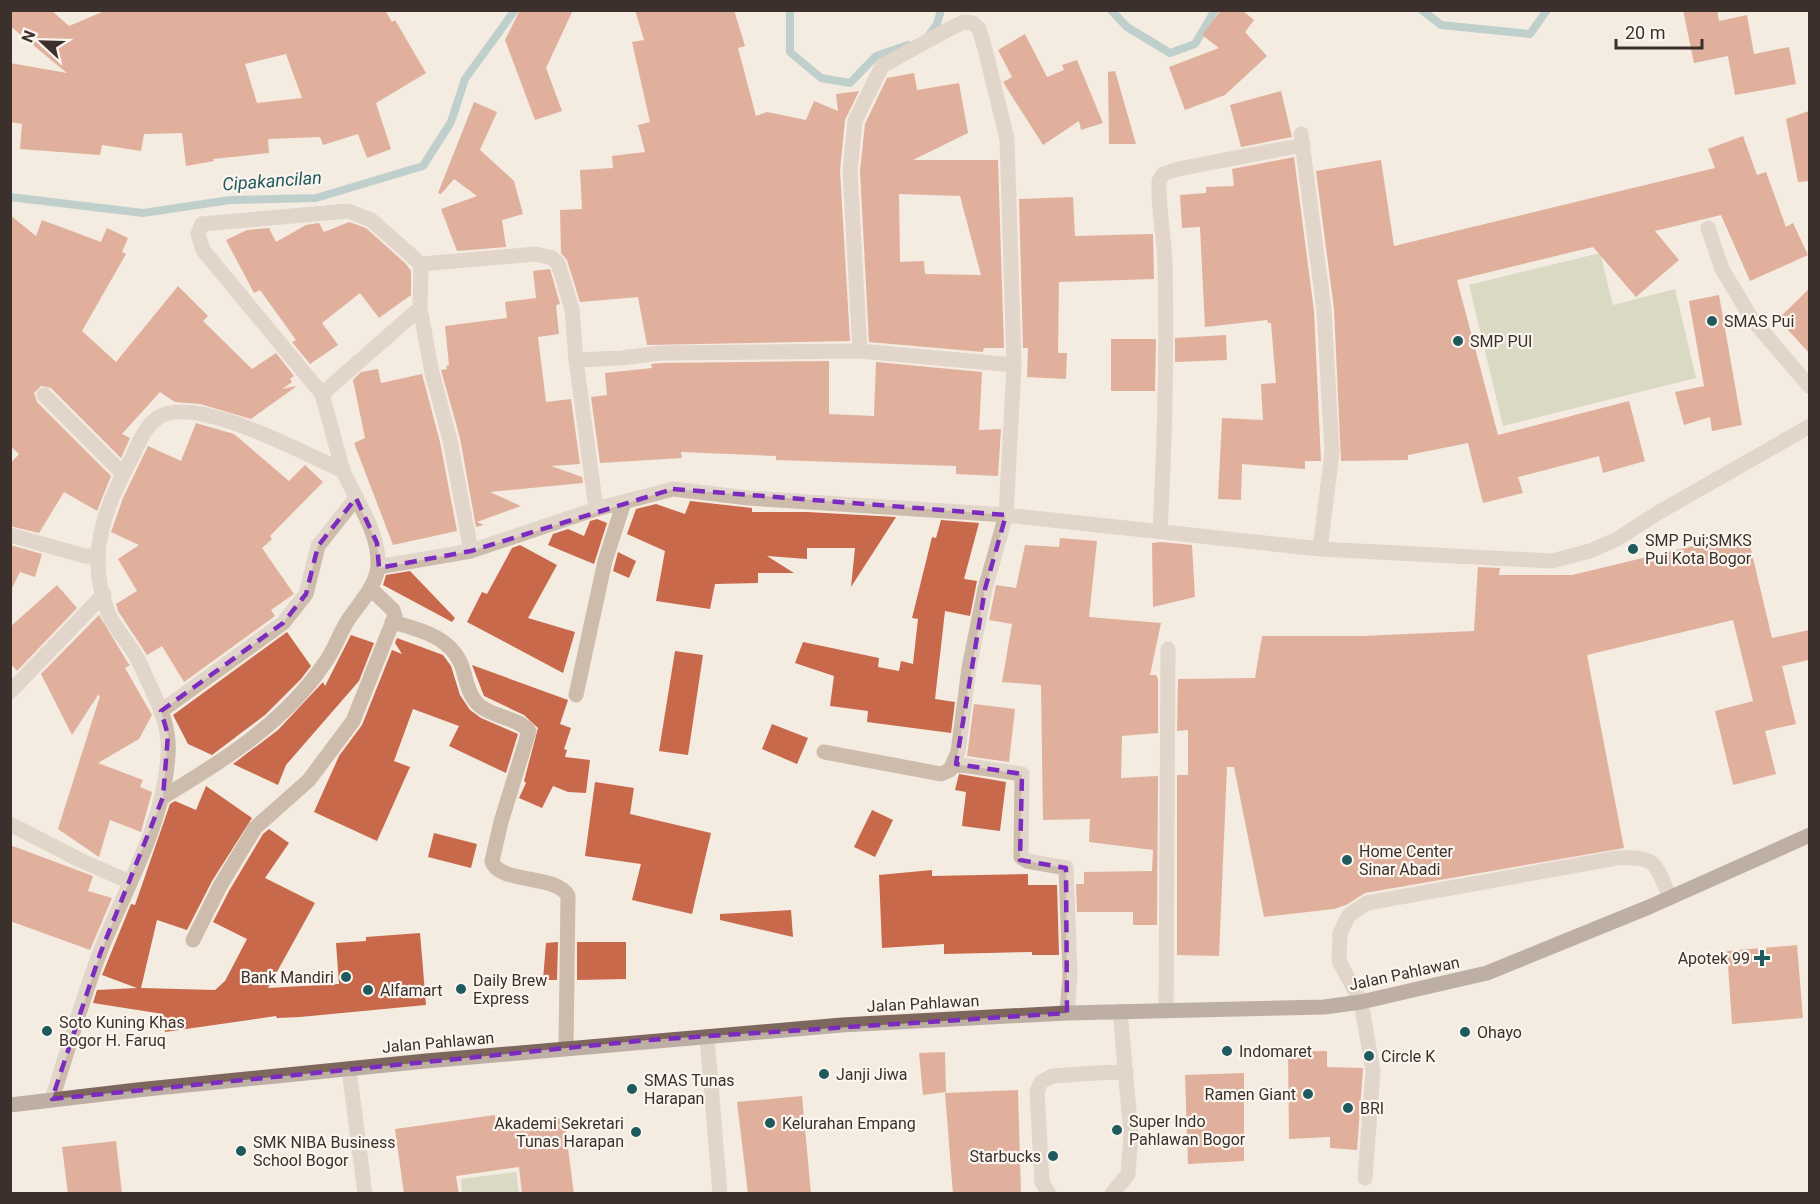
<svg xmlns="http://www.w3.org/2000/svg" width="1820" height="1204" font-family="Roboto,sans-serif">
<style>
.green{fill:#b8c4a0}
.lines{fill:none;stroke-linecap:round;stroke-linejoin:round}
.stream{stroke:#7fb0b2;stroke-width:8}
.building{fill:#c8694b;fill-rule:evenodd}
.minor{stroke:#cdbbac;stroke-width:15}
.major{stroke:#7d675c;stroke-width:15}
.marked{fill:none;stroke:#7b2cbf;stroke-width:4.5;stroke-dasharray:12 8;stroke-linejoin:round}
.poi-dot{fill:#1f5a5e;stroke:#fbf5ee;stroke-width:2}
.labels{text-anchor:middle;stroke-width:4.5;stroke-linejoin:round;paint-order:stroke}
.poi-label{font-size:16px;fill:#3b302b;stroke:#fbf5ee;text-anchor:start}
.street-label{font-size:16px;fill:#3b302b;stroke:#fbf5ee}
.water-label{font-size:18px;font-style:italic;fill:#1f5a5e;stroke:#fbf5ee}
</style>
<rect width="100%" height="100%" fill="#f4ebe1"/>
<path class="green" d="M1600 253 1613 305 1675 289 1696 378 1503 426 1469 285Z
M516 1172 519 1193H462L461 1179Z"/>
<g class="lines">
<path class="stream" d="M790 10V52L821 78 850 83 876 56 908 45
M1111 10 1127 27 1170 53 1195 44 1215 10
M1422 10 1441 25 1530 34 1547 10
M926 39 937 24 941 10
M10 197 143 213 230 200 316 198 423 166 451 122 465 79 515 10"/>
</g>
<path class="building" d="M10 10H51L69 26 107 10H385L392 22 395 20 426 73 376 103 391 149 367 158 358 134 323 145 320 137 268 139 269 153 213 159 214 161 186 166 182 133 144 134 141 151 102 145 100 155 20 149 22 124 10 122V63L67 73 10 26ZM286 54 302 98 257 103 245 64Z
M520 10H573L546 68 562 111 535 120 505 40Z
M635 10H734L745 46 738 48 756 116 767 112 806 120 814 101 838 111 836 94 859 91 845 120 840 170 850 341 647 345 638 297 580 302 567 260 561 253 560 210 582 209 580 170 613 168 612 156 645 152 638 125 650 122 632 42 644 40Z
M1221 10H1242L1254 20 1245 32 1267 56 1225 95 1185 110 1169 67 1219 48 1202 35Z
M1683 10H1717L1719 21 1747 15 1754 54 1789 47 1796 84 1735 95 1728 56 1694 63Z
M1025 34 1047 77 1064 70 1062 65 1077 60 1103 123 1081 130 1079 121 1043 145 1003 82 1012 77 998 50Z
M1115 71 1136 144H1109L1108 72Z
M914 73 917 90 959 83 968 133 913 160H998L1004 348H984L983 352 869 342 860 171 865 124 887 78ZM899 194 960 196 981 275 925 274 924 261 900 262Z
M1281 91 1292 137 1241 147 1230 105Z
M474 102 497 112 480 150 514 181 523 214 502 220 506 247 457 251 441 209 477 196 454 179 441 194 438 193Z
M1809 111V181L1798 182 1786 119Z
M1743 136 1757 175 1766 172 1786 227 1793 223 1808 255 1750 281 1721 215 1655 231 1679 260 1636 297 1593 247 1457 280 1498 435 1629 401 1645 461 1603 473 1599 456 1518 477 1523 493 1483 503 1468 443 1408 455V460L1341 461 1334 309 1316 171 1381 160 1394 246 1715 168 1708 149Z
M1294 157 1314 311 1321 461H1305V469L1242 464 1241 500 1218 499 1222 418 1263 420 1261 384 1276 383 1271 323H1268L1267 320 1205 327 1200 227 1182 228 1180 195 1206 193V187L1234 186 1232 169Z
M1073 197 1075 236 1153 234 1154 279 1059 282 1058 353H1067L1066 379 1027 377 1028 348H1023L1019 199Z
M10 215 36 236 42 220 101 242 107 228 128 238 122 252 126 254 82 331 116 362 178 286 208 316 203 321 252 369 276 353 294 376 290 379 292 382 282 389 297 386 251 419 200 404 175 402 160 392 122 434 130 438 121 458 51 388 41 386 34 393 37 402 111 476 97 511 64 492 39 533 10 526V464L19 454 10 446Z
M349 222 366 228 406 264 411 271V295L379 318 360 293 322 323 338 345 310 364 292 342 296 340 260 290 254 293 226 240 247 230 269 228 276 242 306 225 319 223 324 232Z
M550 269 560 304 556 305 559 334 538 337 546 402 571 399 580 464 551 466 582 477 583 483 490 492 521 506 477 522 484 525 476 527 460 438 441 370 447 369 446 366 449 365 445 326 507 318 505 302 536 298 533 271Z
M1809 289V353L1778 319Z
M1719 295 1742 425 1712 431 1710 417 1684 425 1675 392 1704 386 1689 301Z
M1226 335 1227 360 1175 362V338Z
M1111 339H1156L1155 391H1111Z
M829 361V414L874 416 876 362 982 372 979 430 1001 429 998 476 956 474V466L776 460V456L681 452 682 458 600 463 591 397 607 395 605 373 652 368 651 364 662 363Z
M378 369 381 383 422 374 440 442 457 531 393 545 354 443 365 438 353 380 361 372Z
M196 423 234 434 289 481 305 465 323 482 270 536 272 539 262 548 294 594 271 610 275 616 184 682 162 646 147 655 118 611 116 604 137 591 118 559 139 545 111 532 123 498 148 446 181 461Z
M690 501 752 508V512H807L896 517 851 587 855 548H807V559L767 556 794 573H758V583L715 584 710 609 656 601 665 551 627 534 636 509 656 504 685 514Z
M597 519 607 523 594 564 548 545 553 534 568 529 584 536 590 521Z
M941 520 979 523 964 579 977 581 970 616 945 611 935 699 955 702 951 733 867 722 868 711 830 706 834 676 795 663 803 642 879 658 878 667 899 671 901 661 913 664 918 619 912 618 932 537 936 538Z
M1747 533 1772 638 1809 630V660L1782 666 1796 724 1765 731 1776 774 1733 785 1715 711 1753 701 1733 620 1587 655 1624 848 1365 893 1346 905 1334 909 1264 917 1234 767H1227L1219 956 1177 955V775H1188V730L1177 731 1178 679 1255 678 1262 636H1363L1474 631 1478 567 1500 568 1499 575H1572Z
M1060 538 1097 541 1089 617 1161 623 1150 675H1156L1158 679V733L1122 736 1121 778 1158 776 1157 925H1133V912H1077L1076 884H1084V872L1152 871 1153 850 1089 842 1090 819 1043 820 1041 685 1002 682 1012 624 989 620 996 585 1016 588 1025 545 1059 547Z
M1161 542 1192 545 1195 597 1153 607 1152 543Z
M10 545 42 554 35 577 20 572 10 592Z
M520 545 557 565 528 618 575 632 563 673 467 622 482 592 487 594 512 548Z
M618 552 636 561 629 578 613 571Z
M410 571 455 618 452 622 383 585 386 575Z
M57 585 77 608 17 671 10 663V627Z
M99 615 128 663 130 665 125 668 152 715 139 739 98 763 143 780 140 787 152 792 141 832 110 820 99 857 58 829 100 696 98 695 72 735 41 674Z
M287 632 311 666 301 679 265 715 212 755 188 744 173 715Z
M351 635 374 643 359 681 286 765 278 785 233 764 278 730 323 682 325 686Z
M397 638 443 655 451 666 460 695 470 710 481 718 518 734 506 773 449 746 459 726 413 709 394 761 410 767 377 841 314 812 339 756 362 725 392 650 402 654 395 643Z
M675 651 703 655 688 755 659 751Z
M472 665 568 700 560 724 571 728 564 749 567 750 565 757 590 760 586 793 568 792 553 786 542 808 519 798 526 783 524 781 538 728 524 715 484 696Z
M974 704 1015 709 1009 762 967 756Z
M772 724 808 738 797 764 762 749Z
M959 774 1006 782 1000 831 962 826 966 792 955 790Z
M595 782 634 788 630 814 711 833 692 914 632 900 641 864 585 856Z
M206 786 252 818 212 881 187 930 157 920 141 988 215 990 225 981 247 939 213 922 229 891 263 834 269 829 289 843 265 878 315 903 268 988 339 984 336 943 366 941V937L420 933 426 1005 300 1017 277 1018 276 1016 165 1032 163 1014 93 1003 97 990 137 988 102 975 131 904 135 905 170 804 175 801 196 810Z
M872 810 893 820 875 857 854 847Z
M434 833 477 844 471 868 428 857Z
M10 845 93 876 88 891 112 898 90 950 10 921Z
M932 870V876L1028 874V885H1057L1059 955H1032V952L944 954V944L882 948 879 875Z
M791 910 793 937 720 920V914Z
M558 942 557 980H543L546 943Z
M577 942H626V979L577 980Z
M1797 945 1803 1018 1732 1024 1727 951Z
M1327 1051V1067L1363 1068 1357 1150 1330 1148V1137L1289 1139 1288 1052Z
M945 1052 946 1092 923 1095 919 1053Z
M1244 1073V1161L1188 1164 1185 1075Z
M1018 1090 1021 1194H953L945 1093Z
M802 1096 811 1194H748L737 1102Z
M495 1115 496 1127 564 1118 574 1194H522L519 1167 456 1176 459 1194H404L395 1129Z
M116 1141 122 1194H68L62 1147Z"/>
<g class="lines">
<path class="minor" d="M1301 134 1324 310 1332 452 1320 549
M1708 228 1722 269 1752 319 1810 387
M421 264 536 254 552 258 558 263 572 309 576 360 596 509
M576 360 621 358 661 353 860 351 1014 365
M322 394 203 250 198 234 202 224 348 211 371 220 421 264 420 308 432 373 450 440 471 551
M44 395 123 474
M343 471 322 394 420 308
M1160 530C1165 441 1167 352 1165 263 1164 236 1158 208 1159 181L1163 174 1178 169 1303 145
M10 535 85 556H97
M378 567 471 551 596 509 673 489 749 498 1006 515 1320 549 1552 561 1590 551 1617 539 1661 511 1810 426
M392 622C423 630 456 639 464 673 467 684 470 698 480 706 493 717 519 718 529 731L501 822 492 861C498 884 557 874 568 896L566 1048
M10 692 104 594
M576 695 605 561 624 502
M161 711 283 623 306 594 318 546 356 498
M824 752 941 774 950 770 958 752 969 668 985 589 1006 515 1014 365 1007 139 985 49 979 29 973 23 964 22 951 28 882 66 855 121 850 171 860 351
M955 764 1022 774 1021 857 1027 861 1066 868 1070 975 1067 1013
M10 824 80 860 130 882
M193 940 220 886 255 828 309 780 353 721 395 616 393 610 370 588
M1166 1010 1168 649
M707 1037 720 1194
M349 1069 365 1194
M52 1099C68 1050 82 1000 100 952 125 888 164 825 168 755 170 730 161 709 151 688 146 678 142 667 137 658 129 643 116 630 109 615 84 555 105 508 133 455 139 442 146 425 159 417 196 394 305 454 343 471 356 500 379 532 378 564 378 584 359 604 348 620 339 634 334 651 324 664 284 723 223 761 163 797
M1365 1178 1373 1071 1361 1002 1339 961 1340 933 1349 915 1367 903 1617 858C1658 856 1654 863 1670 897
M1049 1194 1042 1182 1037 1091 1041 1082 1052 1076 1126 1071
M1112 1194 1128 1174 1131 1134 1120 1011"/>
<path class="major" d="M10 1105 137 1090 426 1061 842 1025 1067 1013 1324 1007 1361 1002 1487 973 1649 907 1810 835"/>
</g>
<path d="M0 0H1820V1204H0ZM673 489 1006 515 985 589 956 764 1022 774 1020 860 1066 868 1067 1013 648 1040 52 1099 100 954 163 797 168 735 161 711 283 623 306 594 318 546 356 498 377 543 379 568 471 551Z" fill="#f4ebe1" fill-opacity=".55" fill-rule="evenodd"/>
<path class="marked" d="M673 489 1006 515 985 589 956 764 1022 774 1020 860 1066 868 1067 1013 648 1040 52 1099 100 954 163 797 168 735 161 711 283 623 306 594 318 546 356 498 377 543 379 568 471 551Z"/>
<g class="poi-dot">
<circle cx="1712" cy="321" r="6"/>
<circle cx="1458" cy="341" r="6"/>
<circle cx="1633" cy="549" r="6"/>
<circle cx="1347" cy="860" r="6"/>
<path d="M1759 949h6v6h6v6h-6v6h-6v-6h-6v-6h6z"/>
<circle cx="346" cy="977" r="6"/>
<circle cx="461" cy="989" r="6"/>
<circle cx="368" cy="990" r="6"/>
<circle cx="47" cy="1031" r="6"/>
<circle cx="1465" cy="1032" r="6"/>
<circle cx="1227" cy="1051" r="6"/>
<circle cx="1369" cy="1056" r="6"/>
<circle cx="824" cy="1074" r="6"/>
<circle cx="632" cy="1089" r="6"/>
<circle cx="1308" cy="1094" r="6"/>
<circle cx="1348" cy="1108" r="6"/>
<circle cx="770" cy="1123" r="6"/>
<circle cx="1117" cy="1130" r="6"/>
<circle cx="636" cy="1132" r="6"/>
<circle cx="241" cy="1151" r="6"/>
<circle cx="1053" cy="1156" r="6"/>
</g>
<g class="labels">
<g class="poi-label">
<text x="1724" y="327">SMAS Pui</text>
<text x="1470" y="347">SMP PUI</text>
<text x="1645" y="546">SMP Pui;SMKS<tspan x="1645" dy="18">Pui Kota Bogor</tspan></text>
<text x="1359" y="857">Home Center<tspan x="1359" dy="18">Sinar Abadi</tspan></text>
<text x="1750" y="964" text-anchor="end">Apotek 99</text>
<text x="334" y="983" text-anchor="end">Bank Mandiri</text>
<text x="473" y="986">Daily Brew<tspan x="473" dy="18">Express</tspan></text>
<text x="380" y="996">Alfamart</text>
<text x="59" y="1028">Soto Kuning Khas<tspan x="59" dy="18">Bogor H. Faruq</tspan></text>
<text x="1477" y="1038">Ohayo</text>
<text x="1239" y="1057">Indomaret</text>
<text x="1381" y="1062">Circle K</text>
<text x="836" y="1080">Janji Jiwa</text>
<text x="644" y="1086">SMAS Tunas<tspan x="644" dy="18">Harapan</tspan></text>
<text x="1296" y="1100" text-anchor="end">Ramen Giant</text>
<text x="1360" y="1114">BRI</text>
<text x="1129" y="1127">Super Indo<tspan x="1129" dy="18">Pahlawan Bogor</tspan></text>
<text x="624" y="1129" text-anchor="end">Akademi Sekretari<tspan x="624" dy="18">Tunas Harapan</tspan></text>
<text x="782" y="1129">Kelurahan Empang</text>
<text x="253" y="1148">SMK NIBA Business<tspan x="253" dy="18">School Bogor</tspan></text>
<text x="1041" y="1162" text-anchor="end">Starbucks</text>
</g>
<g class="street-label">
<text transform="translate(1404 973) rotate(-12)" y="6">Jalan Pahlawan</text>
<text transform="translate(923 1003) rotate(-3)" y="6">Jalan Pahlawan</text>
<text transform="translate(438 1042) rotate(-5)" y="6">Jalan Pahlawan</text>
</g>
<g class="water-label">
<text transform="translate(272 181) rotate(-4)" y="6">Cipakancilan</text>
</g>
</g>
<rect width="1820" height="1204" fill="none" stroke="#3b302b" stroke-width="24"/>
<g transform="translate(42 42) rotate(292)" stroke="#fbf5ee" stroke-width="4.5" paint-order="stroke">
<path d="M0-4.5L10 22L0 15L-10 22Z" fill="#3b302b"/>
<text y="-9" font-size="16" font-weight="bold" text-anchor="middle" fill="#3b302b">N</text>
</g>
<path d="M1616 39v9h86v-9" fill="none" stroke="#3b302b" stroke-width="3"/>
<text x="1625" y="39" font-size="18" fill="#3b302b" stroke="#fbf5ee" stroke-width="4.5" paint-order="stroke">20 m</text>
</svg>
